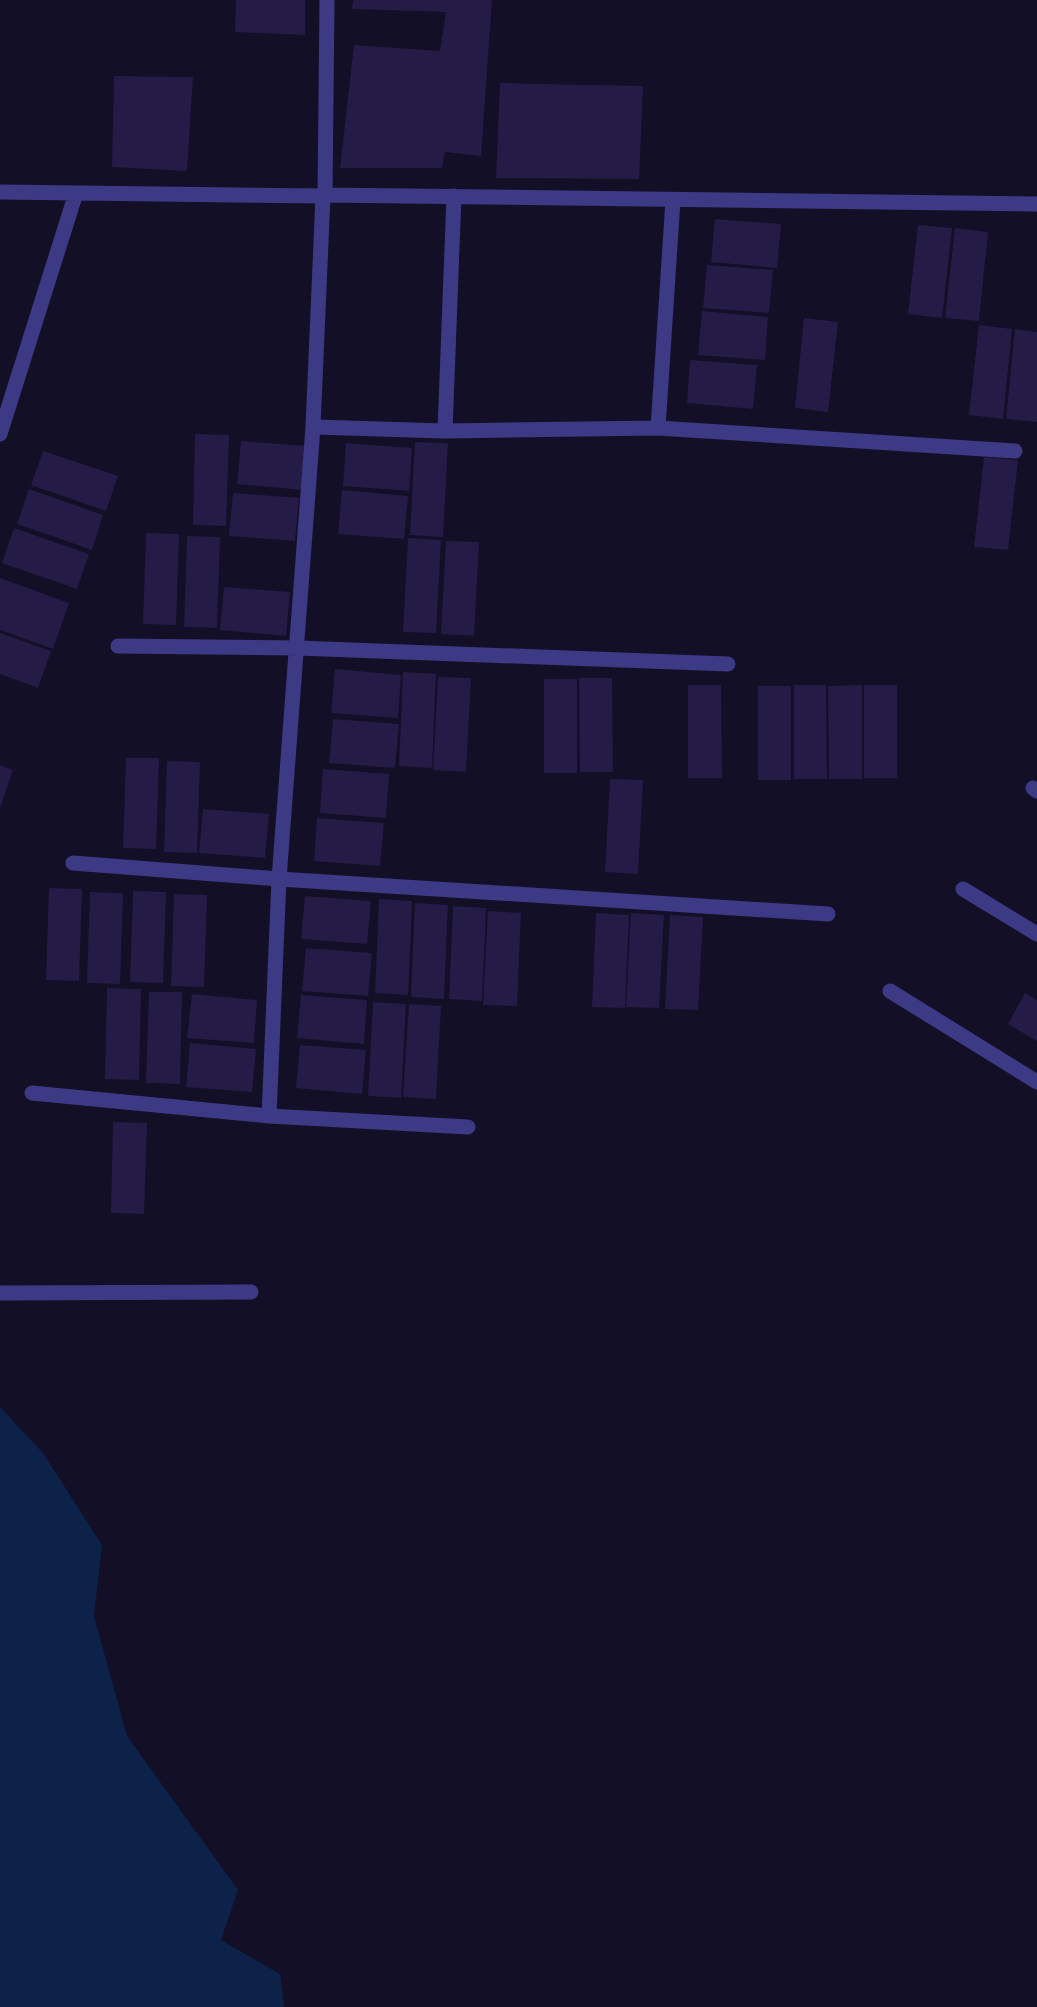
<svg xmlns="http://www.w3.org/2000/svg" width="1037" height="2007" font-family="'Titillium Web',sans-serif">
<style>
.water{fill:#0c2248}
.building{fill:#241b47}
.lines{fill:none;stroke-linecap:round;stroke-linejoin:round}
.minor{stroke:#3d3a85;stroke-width:15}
</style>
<rect width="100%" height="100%" fill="#130f26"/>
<path class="water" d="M0 1407 43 1453 102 1545 94 1616 127 1736 238 1890 221 1940 280 1974 284 2007H0Z"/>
<path class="building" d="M236 0H305V35L235 32Z
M353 0H492L481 156 445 152 442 168H340L354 45 440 51 446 12 352 9Z
M114 76 193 77 187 171 112 167Z
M500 83 643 86 639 179 496 178Z
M715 219 781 224 777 268 711 262Z
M918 225 952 228 942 318 908 314Z
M955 228 988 232 979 321 945 318Z
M707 265 773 270 769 313 703 308Z
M702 311 768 317 765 360 698 355Z
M804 318 838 322 828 412 795 408Z
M979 325 1012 329 1003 419 969 415Z
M1015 329 1037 332V422L1006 419Z
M690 360 757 365 753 409 687 403Z
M195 434 229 435 226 526 193 525Z
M241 441 307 446 303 490 237 484Z
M415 442 448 443 443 537 410 535Z
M346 443 412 448 409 491 343 486Z
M43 451 118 476 106 511 31 485Z
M984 457 1018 460 1008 550 974 547Z
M29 489 103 515 92 550 17 524Z
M342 490 408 496 404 539 338 534Z
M233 493 299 498 295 541 229 536Z
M14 528 89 554 77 589 2 563Z
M146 533 179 534 176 625 143 624Z
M187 536 220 537 217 628 184 627Z
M408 538 441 540 436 633 403 632Z
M446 541 479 542 474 636 441 634Z
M0 578 69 603 53 649 0 630Z
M224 587 290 592 286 636 220 630Z
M0 633 51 651 38 688 0 674Z
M335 669 401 675 398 718 331 713Z
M403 672 436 674 432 768 399 766Z
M438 677 471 678 466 772 433 770Z
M579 678H612L613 772H580Z
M544 679H577V773H544Z
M688 685H721L722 778H688Z
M794 685H826L827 779H794Z
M862 685V779H829L828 686Z
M864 685H897V778H864Z
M758 686H791V780H758Z
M333 719 399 724 395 768 329 763Z
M126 758H159L156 849 123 848Z
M167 761 200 762 197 853 164 852Z
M0 765 13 770 0 808Z
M323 769 389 774 386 818 320 813Z
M610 779 643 780 638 874 605 872Z
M203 809 269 814 265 858 199 853Z
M317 818 384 823 380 866 314 861Z
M49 888 82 889 79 981 46 980Z
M133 891 166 892 163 983 130 982Z
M90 892 123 893 120 984 87 983Z
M174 894 207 895 204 987 171 986Z
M305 896 371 901 367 944 301 939Z
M379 899 412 901 408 995 375 993Z
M415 903 448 905 444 999 411 997Z
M453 906 486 908 482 1001 449 999Z
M488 911 521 913 517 1006 483 1005Z
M596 913 629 915 625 1008 592 1007Z
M631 913 664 915 659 1008 626 1007Z
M670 915 703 917 698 1010 665 1009Z
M306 948 372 953 368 996 302 991Z
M107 988 141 989 139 1080 105 1079Z
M149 992H182L180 1084 146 1083Z
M1025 993 1037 1000V1041L1008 1024Z
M192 994 257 1000 254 1043 187 1038Z
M301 995 367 1000 364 1044 297 1038Z
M373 1002 406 1004 401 1098 368 1096Z
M409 1004 441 1006 436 1099 403 1097Z
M190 1043 256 1049 252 1092 186 1087Z
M300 1045 366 1050 362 1094 296 1088Z
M113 1122 147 1123 144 1214 111 1213Z"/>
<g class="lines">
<path class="minor" d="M0 192 323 196
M325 195 1037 204
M313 427 445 431 658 428 1015 451
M658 428 673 200
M445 431 454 196
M0 434 76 193
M118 646 298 648 728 664
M1033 788 1037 791
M73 863 279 879 828 914
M963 889 1037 934
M890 991 1037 1082
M32 1093 269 1116 468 1127
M269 1116 279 879 313 427 323 196 325 195 327 0
M0 1293 251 1292"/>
</g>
</svg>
